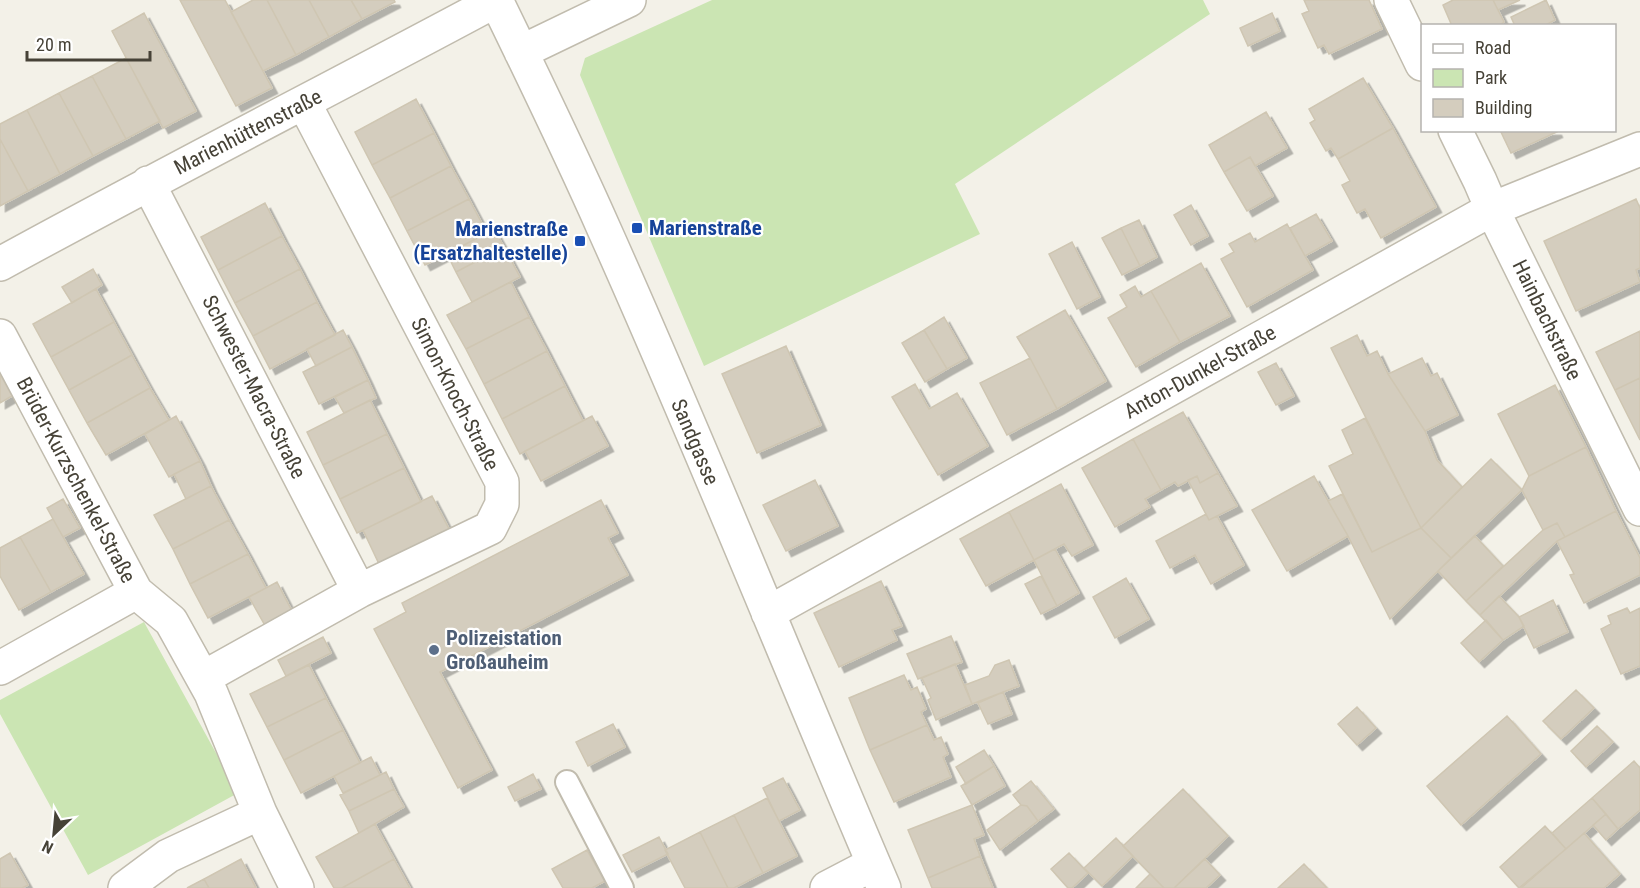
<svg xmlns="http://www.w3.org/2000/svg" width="1640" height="888" font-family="'Roboto Condensed',sans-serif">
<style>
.green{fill:#cbe5b3}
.building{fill:#d4cdbe;stroke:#cfc6b2;stroke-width:1.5;filter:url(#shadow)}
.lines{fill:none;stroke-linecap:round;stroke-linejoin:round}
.lane-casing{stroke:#c1bcae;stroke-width:26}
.street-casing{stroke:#c1bcae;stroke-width:36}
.lane{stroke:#fff;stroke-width:22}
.street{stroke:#fff;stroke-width:33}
.transit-dot{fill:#1a4fb4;stroke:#fff;stroke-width:2}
.service-dot{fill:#5c6f8a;stroke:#fff;stroke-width:2}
.labels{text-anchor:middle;stroke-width:4.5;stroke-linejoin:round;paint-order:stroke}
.street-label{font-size:21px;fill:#464237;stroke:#fff}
.transit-label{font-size:21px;font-weight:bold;fill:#164399;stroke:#fff;text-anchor:start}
.service-label{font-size:21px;font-weight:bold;fill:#4e5e75;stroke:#fff;text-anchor:start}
</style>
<defs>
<filter id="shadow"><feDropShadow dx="5.5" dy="5.5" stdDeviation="0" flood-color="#0004"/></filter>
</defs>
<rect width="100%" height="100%" fill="#f3f1e8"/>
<path class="green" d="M712 0H1203L1210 14 955 184 980 234 704 366 580 75 585 58Z
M144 622 238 793 88 875 0 714V700Z"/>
<path class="building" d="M180 0H225L272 88 236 106Z
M253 0H267L296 55 263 71 231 12Z
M267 0H309L329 37 296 55Z
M309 0H351L362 19 329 37Z
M351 0H394L395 2 362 19Z
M1304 0H1369L1382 29 1329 54 1324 45 1318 48 1302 14 1309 11Z
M1453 0H1493L1504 22 1498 26H1452L1443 5Z
M1493 0H1520L1498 10Z
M1546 0 1555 20 1544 26H1515L1511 17Z
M144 13 196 111 163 128 112 31Z
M1272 13 1280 31 1248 46 1240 28Z
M126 58 160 121 126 139 92 76Z
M92 76 126 139 93 156 59 93Z
M1363 78 1393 128 1338 159 1331 148 1326 151 1310 123 1315 120 1309 109Z
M59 93 93 156 60 174 27 110Z
M416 99 434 133 372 165 355 132Z
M27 110 60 174 28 191 0 139V124Z
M1266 112 1287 148 1255 166 1250 157 1224 172 1209 145Z
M1393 128 1436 207 1381 238 1365 209 1357 213 1342 185 1350 181 1338 159Z
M1500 130H1556L1557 132 1511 153Z
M434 133 451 166 390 198 372 165Z
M0 139 28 191 0 206Z
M1250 157 1273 196 1247 211 1224 172Z
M451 166 469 199 407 231 390 198Z
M469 199 487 233 425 265 407 231Z
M1636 199 1640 208V268L1636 270 1640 282 1576 311 1544 241Z
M265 203 282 236 218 270 201 237Z
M1191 205 1208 236 1191 245 1174 215Z
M1316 214 1332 241 1305 256 1290 228Z
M1139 220 1157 257 1140 266 1121 228Z
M1287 224 1313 270 1247 307 1221 259 1234 252 1229 244 1250 233 1255 242Z
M1121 228 1140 266 1122 275 1102 238Z
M494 229 504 247 456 272 447 254Z
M282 236 300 269 235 303 218 270Z
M1072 242 1100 297 1077 309 1049 254Z
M504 247 520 277 472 302 456 272Z
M1201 263 1230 316 1180 342 1151 291Z
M93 269 102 285 72 303 62 287Z
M300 269 317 302 253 336 235 303Z
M511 282 529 317 466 349 447 315Z
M1135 286 1141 297 1151 291 1180 342 1136 367 1108 318 1127 307 1120 295Z
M96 289 114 322 51 357 33 324Z
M317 302 335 335 270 369 253 336Z
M1065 310 1106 381 1057 409 1030 358 1017 337Z
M529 317 547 351 484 384 466 349Z
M944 317 967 358 947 369 924 330Z
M114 322 132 355 69 390 51 357Z
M343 330 352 347 316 366 307 349Z
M924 330 947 369 925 382 902 343Z
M1640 331V378L1615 390 1596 352Z
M1357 335 1367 356 1377 351 1388 374 1425 431 1437 460 1462 487 1421 528 1331 348Z
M786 346 821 425 757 453 722 374Z
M352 347 368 380 319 404 303 372Z
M547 351 565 386 502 419 484 384Z
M132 355 150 388 87 423 69 390Z
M1030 358 1057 409 1007 435 980 383Z
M1422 358 1431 376 1437 373 1458 415 1425 431 1388 374Z
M1276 363 1294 396 1276 405 1258 372Z
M0 374 12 396 0 403Z
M1640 378V440L1615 390Z
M368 380 376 398 344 413 335 397Z
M915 384 929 409 957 393 988 446 938 475 892 397Z
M1555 385 1586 447 1529 476 1498 414Z
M565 386 583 421 520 454 502 419Z
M150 388 169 420 106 455 87 423Z
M370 400 387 434 323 465 307 432Z
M1183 412 1218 473 1200 483 1197 476 1178 486 1175 482 1161 490 1133 439Z
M176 416 200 461 169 477 145 434Z
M592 416 608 446 541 481 525 451Z
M1365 418 1421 528 1372 552 1329 466 1353 454 1342 430Z
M387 434 404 468 340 499 323 465Z
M1133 439 1161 490 1145 499 1150 507 1115 527 1082 468Z
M1586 447 1616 511 1565 537 1557 523 1543 530 1522 490 1529 476Z
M1491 459 1522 490 1451 558 1421 528Z
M200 461 211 486 186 499 174 474Z
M404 468 421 502 357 533 340 499Z
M1218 473 1237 506 1209 520 1188 480 1197 476 1200 483Z
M1314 476 1348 536 1287 571 1252 510Z
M815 480 838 526 786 551 763 505Z
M1061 484 1093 545 1072 556 1064 544 1034 560 1009 512Z
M211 486 229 520 173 549 154 515Z
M1342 494 1372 552 1421 528 1451 558 1390 619 1348 536 1328 501Z
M432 496 449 529 379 564 363 530Z
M63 499 80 528 63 537 47 508Z
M601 500 618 533 608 538 628 575 440 672 492 770 458 788 374 629 406 612 402 603Z
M1616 511 1640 558V575L1584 603 1570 575 1574 574 1557 541Z
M1009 512 1034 560 986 586 960 539Z
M1206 514 1209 520 1217 516 1244 565 1211 584 1195 555 1170 568 1156 541Z
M53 519 84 574 51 592 20 537Z
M229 520 248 554 190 584 173 549Z
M1557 523 1565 537 1557 541 1480 615 1466 601 1543 530Z
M1475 536 1503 566 1466 601 1438 571Z
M20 537 51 592 19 610 0 576V548Z
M1055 549 1079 593 1057 606 1034 560Z
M248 554 266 588 208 618 190 584Z
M1041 576 1057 606 1041 614 1025 584Z
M1126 578 1149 619 1115 638 1093 597Z
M881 581 902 626 892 630 897 640 839 667 814 613Z
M277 582 294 615 267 629 249 597Z
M1499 596 1519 617 1524 626 1503 640 1480 615Z
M1553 600 1568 632 1534 648 1519 617Z
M1627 608 1630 613 1640 608V666L1621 674 1601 629 1611 624 1608 616Z
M1486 620 1503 640 1479 662 1461 643Z
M951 636 962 662 918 679 907 654Z
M323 637 331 653 286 676 278 660Z
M1009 660 1019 686 972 704 965 685 989 676 995 665Z
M955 664 972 704 936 720 928 700 931 698 922 678Z
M309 665 326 698 267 727 250 694Z
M904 675 911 690 917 687 926 709 921 712 927 725 870 750 849 698Z
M1576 690 1594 708 1561 739 1543 721Z
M1003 692 1012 714 988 724 978 703Z
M326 698 343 730 284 760 267 727Z
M1357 707 1376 728 1357 745 1338 724Z
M1507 716 1541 754 1461 825 1427 786Z
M613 724 625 747 588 766 576 742Z
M927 725 934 740 941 737 948 754 943 757 951 777 894 802 870 750Z
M1597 726 1613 742 1586 767 1571 751Z
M343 730 360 763 301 793 284 760Z
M984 750 994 766 966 784 956 767Z
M371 757 380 775 343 793 334 776Z
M1634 761 1640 768V810L1618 829 1592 798Z
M994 766 1005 786 972 805 961 786Z
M386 772 394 789 349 811 340 795Z
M533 774 541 789 515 801 508 787Z
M783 778 800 810 779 821 763 788Z
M1031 781 1054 809 1038 821 1027 806 1021 805 1013 795Z
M394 789 404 807 359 833 349 811Z
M1183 789 1228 836 1174 888H1164L1123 846Z
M767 798 797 856 763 873 734 815Z
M1592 798 1606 814 1566 849 1552 833Z
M972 805 984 835 974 839 980 856 928 878 908 830Z
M1021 805 1027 806 1038 821 1000 850 987 830Z
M1606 814 1618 829 1606 840 1593 825Z
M734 815 763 873 734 888H728L700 832Z
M375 824 394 859 342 888H334L316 857Z
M1545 826 1566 849 1519 888 1500 867Z
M700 832 728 888H685L665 850Z
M1584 833 1620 874 1604 888H1521Z
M659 837 668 854 632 872 623 855Z
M1116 838 1133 856 1102 886 1084 868Z
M587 850 605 881 592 888H563L552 869Z
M10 853 28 885 22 888H0V859Z
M1069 853 1088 873 1072 888H1068L1051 869Z
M980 856 993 888H932L928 878Z
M241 859 256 888H209L204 879Z
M394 859 410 888H342Z
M1205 859 1220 875 1206 888H1174Z
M1304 864 1327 888H1278Z
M1150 874 1164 888H1136Z
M204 879 209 888H187Z"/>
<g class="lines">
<defs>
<path id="lane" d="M567 782 622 888"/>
<path id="street" d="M496 0C533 76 570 152 604 229 702 447 790 669 884 888
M1391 0 1422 64
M521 52 629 0
M1455 130 1480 181 1492 209 1640 509
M148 183 359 591
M0 264C164 174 331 89 497 0
M0 336 136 592 171 621 211 693 260 813 297 888
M768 613 1492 209 1640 149
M0 668 136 592
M203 678 359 591 490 528 502 504V482L304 103
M125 888 168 856 260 813
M827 888 873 864"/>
</defs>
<use href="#lane" class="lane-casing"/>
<use href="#street" class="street-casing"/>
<use href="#lane" class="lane"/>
<use href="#street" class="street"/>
</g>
<g class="transit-dot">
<rect x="631" y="222" width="12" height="12" rx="3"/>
<rect x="574" y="235" width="12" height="12" rx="3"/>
</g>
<circle class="service-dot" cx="434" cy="650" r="6"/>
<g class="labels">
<g class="street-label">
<text transform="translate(248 132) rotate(-27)" y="7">Marienhüttenstraße</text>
<text transform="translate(1547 320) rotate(64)" y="7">Hainbachstraße</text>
<text transform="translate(1200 372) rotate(-29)" y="7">Anton-Dunkel-Straße</text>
<text transform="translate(254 387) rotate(63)" y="7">Schwester-Macra-Straße</text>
<text transform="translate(455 394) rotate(63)" y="7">Simon-Knoch-Straße</text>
<text transform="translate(695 442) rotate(67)" y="7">Sandgasse</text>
<text transform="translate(76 480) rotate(62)" y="7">Brüder-Kurzschenkel-Straße</text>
</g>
<g class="transit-label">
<text x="649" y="235">Marienstraße</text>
<text x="568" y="236" text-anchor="end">Marienstraße<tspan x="568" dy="24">(Ersatzhaltestelle)</tspan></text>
</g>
<g class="service-label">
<text x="446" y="645">Polizeistation<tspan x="446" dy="24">Großauheim</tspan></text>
</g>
</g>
<rect x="1421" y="24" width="195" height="108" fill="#ffffff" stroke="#b5b3af" stroke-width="1.5"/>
<rect x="1433" y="44" width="30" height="9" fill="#ffffff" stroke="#b5b3af" stroke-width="1.5"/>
<text x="1475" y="54" font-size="18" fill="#464237">Road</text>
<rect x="1433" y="69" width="30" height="18" fill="#cbe5b3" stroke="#b5b3af" stroke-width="1.5"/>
<text x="1475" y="84" font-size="18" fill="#464237">Park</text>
<rect x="1433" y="99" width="30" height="18" fill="#d4cdbe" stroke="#b5b3af" stroke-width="1.5"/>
<text x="1475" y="114" font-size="18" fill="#464237">Building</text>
<g transform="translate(54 834) rotate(206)" stroke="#ffffff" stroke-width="4.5" paint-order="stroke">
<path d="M0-4.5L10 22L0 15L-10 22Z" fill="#464237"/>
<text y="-9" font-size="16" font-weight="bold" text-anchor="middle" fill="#464237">N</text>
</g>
<path d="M27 51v9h123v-9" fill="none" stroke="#464237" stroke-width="3"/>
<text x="36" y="51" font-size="18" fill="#464237" stroke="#ffffff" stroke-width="4.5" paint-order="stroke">20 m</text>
</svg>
